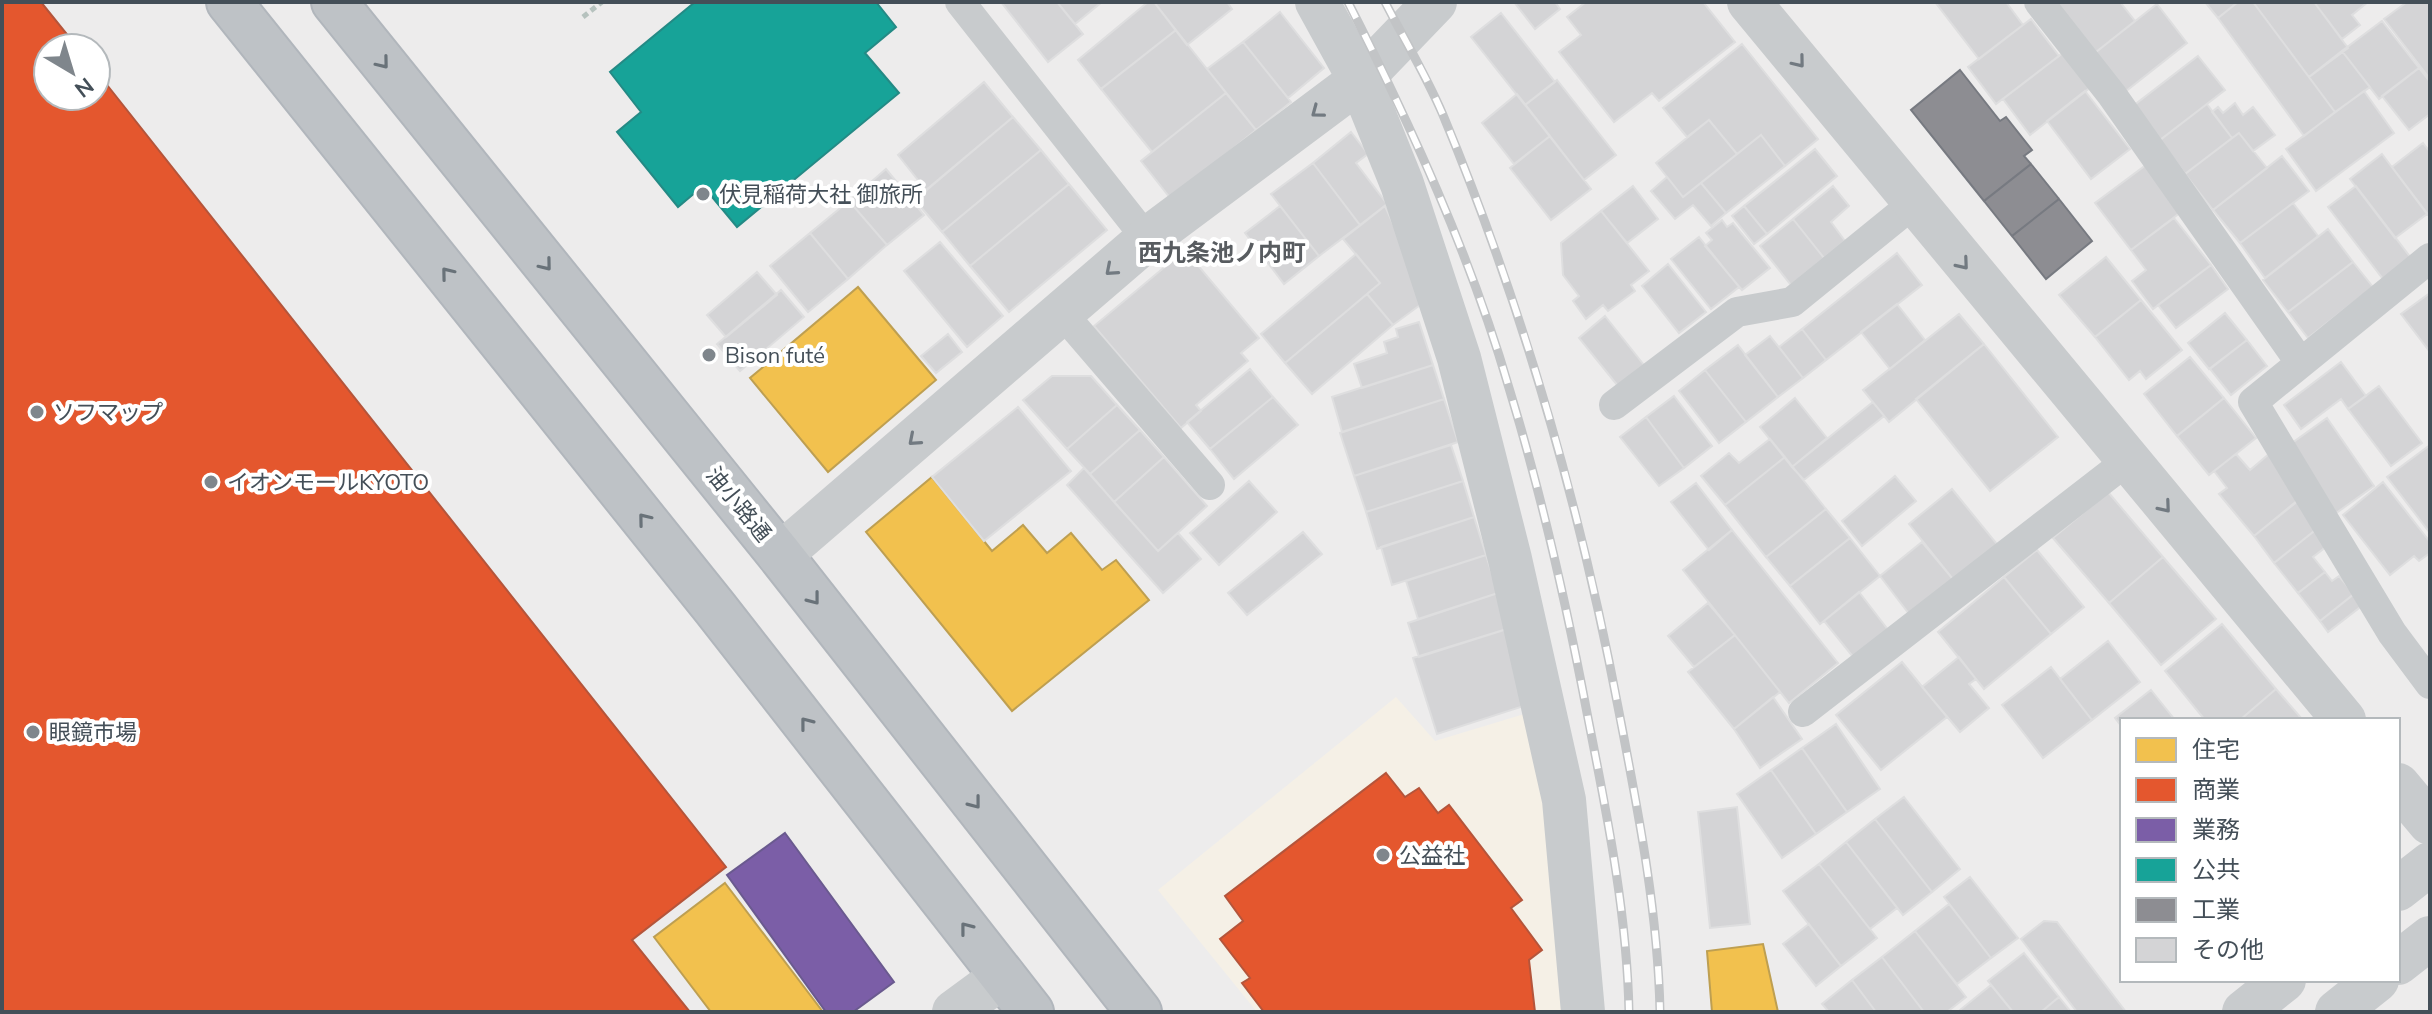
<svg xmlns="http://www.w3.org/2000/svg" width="2432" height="1014" font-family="'Nunito Sans','Noto Sans JP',sans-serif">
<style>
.commercial{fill:#f5f0e6}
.homes{fill:#f2c14e;stroke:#be9f51;stroke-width:2}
.shops{fill:#e4572e;stroke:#b4553b;stroke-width:2}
.offices{fill:#7b5ea7;stroke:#6a5a8f;stroke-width:2}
.public{fill:#17a398;stroke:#248a85;stroke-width:2}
.industry{fill:#8d8d92;stroke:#777a81;stroke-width:2}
.building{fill:#d4d4d6;stroke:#dededf;stroke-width:2}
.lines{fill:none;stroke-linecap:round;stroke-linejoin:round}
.trunk-casing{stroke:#b1b6bc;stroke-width:48}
.path{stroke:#b6c2be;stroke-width:5;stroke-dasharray:6 4;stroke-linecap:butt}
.service{stroke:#c8cbcd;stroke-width:30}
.minor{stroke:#c8cbcd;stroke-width:44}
.tertiary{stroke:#c8cbcd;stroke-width:44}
.trunk{stroke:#bec2c6;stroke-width:44}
.rail-casing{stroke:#c2c4c6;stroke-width:9}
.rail{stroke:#fff;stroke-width:6;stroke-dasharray:18;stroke-linecap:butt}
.oneway{stroke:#727a81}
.oneway2{stroke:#697279}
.poi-dot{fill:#7f868c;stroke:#fff;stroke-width:3}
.labels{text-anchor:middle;stroke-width:8;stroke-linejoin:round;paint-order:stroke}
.poi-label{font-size:22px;fill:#444f58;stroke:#fff;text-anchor:start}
.street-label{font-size:22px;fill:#444f58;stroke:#fff}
.neighbourhood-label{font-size:24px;font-weight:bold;fill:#585c60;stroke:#fff}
</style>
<rect width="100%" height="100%" fill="#edecec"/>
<path class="commercial" d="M1396 697 1435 741 1531 712 1573 1012H1257L1158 890Z"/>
<path class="homes" d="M858 287 936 380 828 472 750 378Z
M932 477 992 551 1023 525 1047 553 1071 533 1102 570 1116 560 1149 600 1012 711 866 532Z
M725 883 823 1012H711L654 937Z
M1763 944 1778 1012H1712L1707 951Z"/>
<path class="shops" d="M2 2H41L78 48H48V96H96V71L726 867 632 940 690 1012H2Z
M1386 773 1405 797 1419 788 1438 813 1449 805 1522 900 1511 908 1542 950 1529 960 1535 1012H1264L1242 983 1250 978 1220 939 1243 921 1225 896Z"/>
<path class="offices" d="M785 833 894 982 853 1012H826L727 875Z"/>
<path class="public" d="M695 2H876L896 27 865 53 899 93 737 227 703 186 678 207 617 132 641 112 610 72Z"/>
<path class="industry" d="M1960 70 2000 121 2006 117 2032 150 2024 156 2031 164 1984 201 1911 110Z
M2031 164 2059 199 2012 236 1984 201Z
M2059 199 2092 241 2046 279 2012 236Z"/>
<path class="building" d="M1001 2H1057L1083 34 1048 62Z
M1057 2H1102L1075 24Z
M1148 2H1154L1176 30 1101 89 1078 60Z
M1154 2H1227L1232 9 1187 45Z
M1514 2H1555L1560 9 1535 29Z
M1586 2H1703L1735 42 1659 101 1652 93 1614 122 1559 52 1581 35 1567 17Z
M1935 2H2006L2023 25 1979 59Z
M2049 2H2120L2135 21 2091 56Z
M2205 2H2238L2218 18Z
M2238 2H2253L2335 112 2304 136 2218 18Z
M2253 2H2314L2348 48 2309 77Z
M2314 2H2368L2352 15 2360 25 2342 39Z
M2407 2H2430V79L2384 19Z
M2157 4 2187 43 2121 95 2091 56Z
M1280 12 1324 68 1288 98 1243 42Z
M1501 13 1555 82 1525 105 1471 37Z
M2031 19 2059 56 1996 104 1968 67Z
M2382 21 2419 68 2379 99 2342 51Z
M1176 30 1226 93 1152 152 1101 89Z
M1243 42 1291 102 1256 130 1207 69Z
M1742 44 1818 139 1785 166 1761 135 1737 154 1709 120 1687 137 1663 108Z
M2342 51 2370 87 2335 112 2309 77Z
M2064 52 2091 87 2030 135 2003 99Z
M2198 56 2225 90 2160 140 2133 106Z
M2419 68 2430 82V114L2409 130 2382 96Z
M1557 80 1616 155 1584 180 1525 105Z
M984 82 1013 117 926 190 898 155Z
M2085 91 2130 149 2091 179 2047 121Z
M2364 91 2394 133 2316 191 2286 149Z
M1226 93 1256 130 1171 199 1141 161Z
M1517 94 1550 136 1514 164 1482 123Z
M2235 103 2243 115 2253 107 2275 135 2253 151 2239 133 2232 138 2212 112 2218 107 2223 113Z
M2207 104 2232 138 2185 174 2160 140Z
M1013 117 1041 150 942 232 915 200Z
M1709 120 1737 154 1683 197 1656 163Z
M1351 132 1368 154 1356 163 1387 204 1360 225 1313 163Z
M2239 133 2267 168 2213 210 2185 174Z
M1761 135 1785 166 1726 213 1701 183Z
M1550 136 1591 189 1551 220 1510 168Z
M2423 143 2430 152V217L2392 167Z
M1815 149 1837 176 1767 234 1744 206Z
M1041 150 1069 184 970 266 942 232Z
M2382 154 2427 214 2395 238 2350 179Z
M2282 156 2309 191 2240 243 2213 210Z
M1313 163 1360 225 1319 256 1271 194Z
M2146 165 2181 212 2131 250 2095 203Z
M886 169 924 215 887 245 849 201Z
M1667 177 1683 197 1701 183 1726 213 1711 226 1693 205 1675 219 1651 191Z
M1069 184 1107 230 1009 312 970 266Z
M1633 186 1658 219 1627 243 1601 211Z
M1833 186 1849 206 1831 222 1845 241 1824 258 1793 219Z
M2356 186 2411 258 2383 279 2328 207Z
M849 201 887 245 848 279 810 233Z
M2293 203 2318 236 2265 278 2240 243Z
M1280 206 1319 256 1284 284 1245 233Z
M1385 206 1427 300 1393 325 1367 294 1380 283 1343 239Z
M1744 206 1767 234 1754 244 1732 216Z
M1601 211 1649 271 1631 285 1635 291 1608 311 1603 305 1586 319 1573 301 1579 296 1563 275 1561 243Z
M2174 218 2211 265 2153 309 2132 281 2146 270 2131 250Z
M1793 219 1824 258 1791 285 1760 246Z
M1722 220 1727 227 1733 223 1770 268 1742 290 1705 246 1712 240 1706 233Z
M2328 229 2353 262 2288 312 2263 280Z
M810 233 848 279 808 312 770 266Z
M1699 237 1739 287 1711 309 1671 259Z
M940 242 1003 316 967 347 904 271Z
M1185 250 1259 338 1241 353 1248 361 1196 405 1201 411 1181 428 1094 326Z
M1897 253 1922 285 1826 360 1802 329Z
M1356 254 1380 283 1285 363 1261 334Z
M2106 257 2141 300 2095 337 2059 295Z
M2353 262 2373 287 2308 338 2288 312Z
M1668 264 1706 312 1679 333 1642 286Z
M2211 265 2228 289 2176 328 2158 305Z
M757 272 777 295 726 337 707 315Z
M781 290 804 317 740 371 717 344Z
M2430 293V352L2401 314Z
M1367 294 1393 325 1312 394 1285 363Z
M2141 300 2182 350 2146 379 2140 371 2129 380 2095 337Z
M1897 304 1925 340 1890 369 1861 332Z
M2225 313 2247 340 2209 369 2188 343Z
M1959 314 1984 344 1889 422 1863 390Z
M1605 316 1644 365 1618 386 1579 338Z
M1419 322 1433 365 1362 388 1354 364 1387 353 1384 342 1398 337 1396 329Z
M1802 329 1826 360 1803 378 1779 347Z
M948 334 962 352 936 373 921 356Z
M1770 336 1803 378 1778 397 1745 355Z
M2247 340 2267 366 2231 395 2210 369Z
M1984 344 2058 437 1990 491 1916 399Z
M1738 345 1778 397 1746 422 1705 370Z
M2190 357 2224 398 2177 436 2144 394Z
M2341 362 2366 396 2348 409 2341 399 2301 429 2284 405Z
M1433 365 1444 399 1342 432 1332 397Z
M1250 369 1273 397 1210 449 1187 422Z
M1705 370 1746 422 1719 443 1679 391Z
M1052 376H1091L1117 405 1067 449 1023 400Z
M2379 386 2422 443 2391 466 2348 409Z
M1674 396 1712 446 1684 468 1646 417Z
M1273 397 1298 425 1234 479 1210 449Z
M1795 398 1827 438 1792 467 1760 427Z
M2224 398 2256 438 2209 475 2177 436Z
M1444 399 1458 442 1354 476 1340 433Z
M1873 402 1884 416 1804 480 1792 467Z
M1117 405 1140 430 1090 474 1067 449Z
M1018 407 1071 471 984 541 932 477Z
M1646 417 1684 468 1659 486 1620 437Z
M2327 418 2374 486 2332 516 2285 448Z
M1140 430 1164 457 1114 502 1090 474Z
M1770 439 1785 457 1725 505 1701 476 1729 453 1739 463Z
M1451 445 1463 481 1366 512 1354 476Z
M2430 445V533L2387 477Z
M2236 454 2250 470 2269 454 2303 496 2254 536 2219 494 2227 488 2214 471Z
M1164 457 1207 506 1158 551 1114 502Z
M1785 457 1826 509 1766 557 1725 505Z
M1084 468 1158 551 1178 533 1201 559 1163 593 1067 485Z
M1895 476 1916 501 1862 546 1842 521Z
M1249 481 1277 512 1219 565 1190 533Z
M1463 481 1474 517 1377 549 1366 512Z
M2383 482 2430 542V553L2419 561 2414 556 2390 575 2343 515Z
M1696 483 1732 530 1709 550 1671 502Z
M1952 489 2001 549 1957 584 1909 524Z
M2108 492 2163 557 2109 603 2053 538Z
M2298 501 2318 528 2274 563 2254 536Z
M1826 509 1850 538 1790 586 1766 557Z
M1474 517 1486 555 1392 585 1381 547Z
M2318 528 2331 543 2313 557 2325 572 2298 593 2274 563Z
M1732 530 1838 663 1789 703 1683 570Z
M1303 532 1322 554 1247 615 1228 593Z
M1850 538 1880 576 1820 624 1790 586Z
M1922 542 1957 584 1913 619 1880 576Z
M2037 550 2084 607 2051 634 2004 577Z
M1486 555 1498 593 1418 619 1406 581Z
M2163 557 2216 619 2161 665 2109 603Z
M2325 572 2332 581 2339 576 2354 594 2320 621 2298 593Z
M2004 577 2051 634 1984 689 1938 632Z
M1859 592 1889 631 1854 658 1824 621Z
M1498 593 1510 628 1419 657 1408 623Z
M2354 594 2363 605 2328 632 2320 621Z
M1708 603 1735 635 1694 667 1668 636Z
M2222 624 2276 689 2240 720H2205L2165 671Z
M1510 628 1533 703 1437 734 1413 658Z
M1735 635 1780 692 1734 729 1688 672Z
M2108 641 2140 682 2092 720 2060 679Z
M1959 657 1976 679 1969 684 1989 708 1960 732 1922 687Z
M1902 662 1947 717 1881 770 1836 715Z
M2051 667 2092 720 2043 758 2002 705Z
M2276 689 2302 719 2240 720Z
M2151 690 2175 720H2122V727L2115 718Z
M1773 697 1802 739 1760 768 1734 729Z
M1836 724 1880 789 1847 812 1802 748Z
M1802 748 1847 812 1816 834 1771 770Z
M1771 770 1816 834 1782 858 1737 794Z
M1904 797 1960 869 1932 892 1875 819Z
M1737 807 1750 924 1710 928 1698 812Z
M1875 819 1932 892 1903 915 1846 842Z
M1846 842 1897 908 1870 929 1819 864Z
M1819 864 1877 938 1841 966 1783 891Z
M1970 877 2018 938 1991 958 1944 897Z
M1949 904 1991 958 1957 984 1915 931Z
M2044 921 2057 922 2126 1012H2077L2021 939Z
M1809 924 1841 966 1816 986 1783 944Z
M1915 931 1966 997 1947 1012H1924L1882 957Z
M2024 953 2059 997 2041 1012H2013L1988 981Z
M1882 957 1924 1012H1876L1852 980Z
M1852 980 1876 1012H1829L1822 1004Z
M1991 985 2013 1012H1962L1960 1010Z
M2059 997 2071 1012H2041Z"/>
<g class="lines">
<defs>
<path id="trunk" d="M229 2 715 608 1031 1012
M334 2 780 555 1139 1012"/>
</defs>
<use href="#trunk" class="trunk-casing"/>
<path class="path" d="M583 17 602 2"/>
<path class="service" d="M960 2 1147 239
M2039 2 2112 95 2300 362
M2430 258 2253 402 2392 633 2430 684
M1062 313 1210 485
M1614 405 1737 312 1792 302 1914 203
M1803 712 2127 461"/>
<path class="minor" d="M1317 2 1360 80 1402 184 1459 358 1510 559 1564 800 1583 1012
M1749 2 2344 720
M780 555 1147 239 1360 80 1435 2
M2398 785 2430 823
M954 1012 1003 976"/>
<path class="tertiary" d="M2398 889 2430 864
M2398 963 2430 938
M2244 1012 2284 980
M2337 1012 2377 980"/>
<use href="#trunk" class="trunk"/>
<defs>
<path id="rail" d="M1348 2C1411 126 1470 254 1509 388 1542 496 1567 607 1588 718 1607 815 1627 913 1629 1012
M1385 2C1404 39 1427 77 1443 115 1524 310 1580 505 1619 712 1638 811 1658 911 1660 1012"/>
</defs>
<use href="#rail" class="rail-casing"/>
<use href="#rail" class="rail"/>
</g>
<defs><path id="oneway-chevron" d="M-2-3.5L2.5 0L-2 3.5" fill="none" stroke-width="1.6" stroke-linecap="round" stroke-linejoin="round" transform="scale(2)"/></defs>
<g class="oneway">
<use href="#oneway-chevron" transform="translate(1799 62) rotate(51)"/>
<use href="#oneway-chevron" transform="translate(1317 112) rotate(143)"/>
<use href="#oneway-chevron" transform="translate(1963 264) rotate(50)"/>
<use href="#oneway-chevron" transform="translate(1111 270) rotate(139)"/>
<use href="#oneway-chevron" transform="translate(914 440) rotate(139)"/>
<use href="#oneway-chevron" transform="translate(2165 507) rotate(50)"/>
</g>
<g class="oneway2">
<use href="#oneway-chevron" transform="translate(383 63) rotate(51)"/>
<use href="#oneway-chevron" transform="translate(546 265) rotate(51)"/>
<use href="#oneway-chevron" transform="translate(447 273) rotate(-129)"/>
<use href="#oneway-chevron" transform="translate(644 519) rotate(-129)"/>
<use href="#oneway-chevron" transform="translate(814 599) rotate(52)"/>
<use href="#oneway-chevron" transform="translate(806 723) rotate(-128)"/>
<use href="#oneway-chevron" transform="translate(975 803) rotate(52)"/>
<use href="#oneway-chevron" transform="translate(966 928) rotate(-128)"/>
</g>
<g class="poi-dot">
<circle cx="703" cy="194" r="8"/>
<circle cx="709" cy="355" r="8"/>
<circle cx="37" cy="412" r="8"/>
<circle cx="211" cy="482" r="8"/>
<circle cx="33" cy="732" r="8"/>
<circle cx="1383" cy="855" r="8"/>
</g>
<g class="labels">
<g class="poi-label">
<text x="719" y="202">伏見稲荷大社 御旅所</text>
<text x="725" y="363">Bison futé</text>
<text x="53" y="420">ソフマップ</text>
<text x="227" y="490">イオンモールKYOTO</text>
<text x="49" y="740">眼鏡市場</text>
<text x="1399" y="863">公益社</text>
</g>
<g class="street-label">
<text transform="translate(739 504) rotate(51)" y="8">油小路通</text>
</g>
<g class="neighbourhood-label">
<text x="1222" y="261">西九条池ノ内町</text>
</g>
</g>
<rect width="2432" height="1014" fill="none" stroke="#444f58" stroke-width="8"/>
<rect x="2120" y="718" width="280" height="264" fill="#ffffff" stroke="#b4b9bc" stroke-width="2"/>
<rect x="2136" y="738" width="40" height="24" fill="#f2c14e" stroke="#b4b9bc" stroke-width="2"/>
<text x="2192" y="758" font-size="24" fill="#444f58">住宅</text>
<rect x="2136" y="778" width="40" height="24" fill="#e4572e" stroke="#b4b9bc" stroke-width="2"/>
<text x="2192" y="798" font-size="24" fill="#444f58">商業</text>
<rect x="2136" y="818" width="40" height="24" fill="#7b5ea7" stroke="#b4b9bc" stroke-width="2"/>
<text x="2192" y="838" font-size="24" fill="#444f58">業務</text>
<rect x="2136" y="858" width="40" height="24" fill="#17a398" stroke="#b4b9bc" stroke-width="2"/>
<text x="2192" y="878" font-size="24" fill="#444f58">公共</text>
<rect x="2136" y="898" width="40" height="24" fill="#8d8d92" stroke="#b4b9bc" stroke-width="2"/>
<text x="2192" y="918" font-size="24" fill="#444f58">工業</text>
<rect x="2136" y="938" width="40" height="24" fill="#d4d4d6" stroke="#b4b9bc" stroke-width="2"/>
<text x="2192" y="958" font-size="24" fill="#444f58">その他</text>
<g transform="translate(72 72) rotate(142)"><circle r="38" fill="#ffffff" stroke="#b4b9bc" stroke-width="2"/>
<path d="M0-6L14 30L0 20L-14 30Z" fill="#7f868c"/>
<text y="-12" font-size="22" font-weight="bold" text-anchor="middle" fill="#444f58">N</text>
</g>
</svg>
